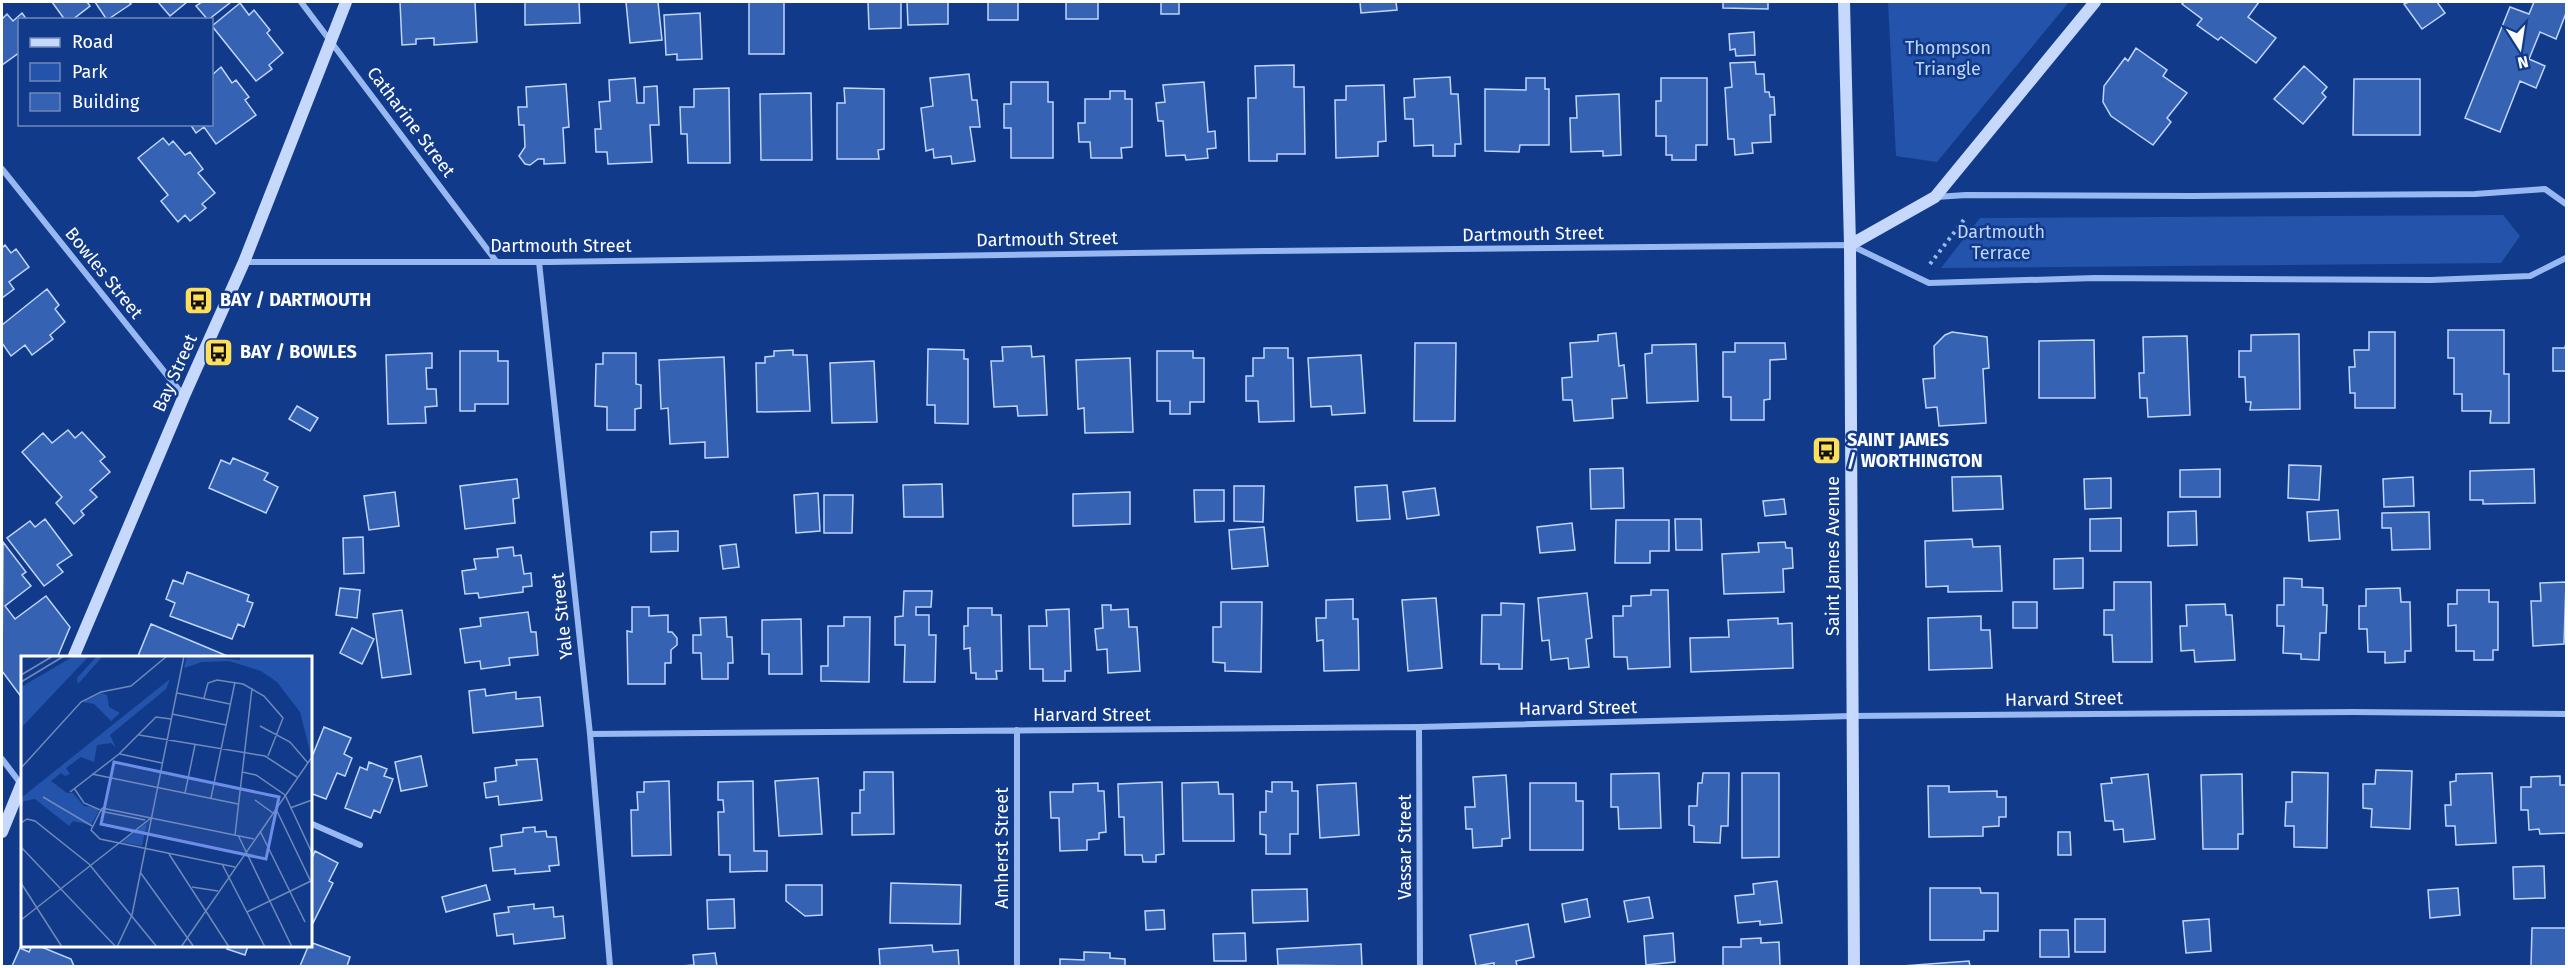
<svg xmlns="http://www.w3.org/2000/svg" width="2568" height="968" font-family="'Fira Sans',sans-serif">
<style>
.green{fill:#2353aa}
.building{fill:#3562b2;stroke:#bfd5fc;stroke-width:1.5}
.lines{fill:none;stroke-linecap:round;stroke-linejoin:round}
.path{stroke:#98b8f1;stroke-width:4;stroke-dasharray:3 4.5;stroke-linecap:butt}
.minor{stroke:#98b8f1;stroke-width:6}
.secondary{stroke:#c6d8fc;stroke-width:12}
.labels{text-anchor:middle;stroke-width:5;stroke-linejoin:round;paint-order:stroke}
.park-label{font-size:18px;fill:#bfd5fc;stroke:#113b8a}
.street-label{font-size:18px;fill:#fff;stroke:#113b8a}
.poi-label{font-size:18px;font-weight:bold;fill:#fff;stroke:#113b8a;text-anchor:start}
.inset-road{fill:none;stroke:#7089b9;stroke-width:1.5}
.view{fill:#6c8ce6;fill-opacity:0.15;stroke:#6c8ce6;stroke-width:3}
.inset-edge{fill:none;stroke:#fff;stroke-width:3}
</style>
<rect width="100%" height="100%" fill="#113b8a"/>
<path class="green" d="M1888 2H2069L1937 162 1896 156Z
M2503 215 2520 236 2501 263 1941 268 1980 218Z"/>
<path class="building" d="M52 2H87L90 6 72 20H65Z
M95 2H129L131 4 107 20Z
M158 2H187L170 16Z
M202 2H231L208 20 196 6Z
M400 2H475L477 42 434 45V38L416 39V44L402 45Z
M525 2H579L580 23 525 25Z
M626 2H658L662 40 630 43Z
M749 2H784V54H749Z
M868 2H901V28L869 29Z
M907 2H948V24L908 25Z
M988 2H1018V20H988Z
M1066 2H1098V19H1066Z
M1161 2H1179V14H1161Z
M1360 2H1396L1397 10 1361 13Z
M1723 2H1768V9L1723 8Z
M2184 2H2259L2248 17 2276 38 2256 63 2221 37 2218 40 2197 25 2202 19 2182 4Z
M2409 2H2437L2445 13 2422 29 2404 4Z
M2534 2H2566V13L2556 39 2540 32 2529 59 2545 66 2536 88 2520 81 2500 132 2465 118 2510 7 2529 14Z
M240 3 249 15 254 10 270 30 267 33 283 53 269 65 272 69 256 81 212 26Z
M22 13 27 20H20V52L2 65V19L7 14 13 21Z
M700 13 702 59 677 60V54L666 55 664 15Z
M1754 32 1755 55 1736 56 1735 49 1730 50 1729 34Z
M2136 48 2167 70 2163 76 2187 93 2167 118 2171 122 2153 145 2111 116 2103 102 2104 86 2125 58 2128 61Z
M1755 62 1756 74H1764L1765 92H1769L1770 97H1774L1775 115H1770L1771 142 1752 143 1753 153 1735 155 1734 139H1728L1725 88 1732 87 1730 63Z
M1294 65V87H1304L1305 154H1277V161H1249L1248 98H1256L1255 66Z
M2304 66 2327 87 2322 93 2326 97 2303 124 2274 99Z
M221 67 232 83 236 80 249 97 245 100 256 115 216 144 204 127 196 133 190 124H212V75Z
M969 74 972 100H977L980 127H970L975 161 952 164 951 156 934 158 933 149 926 151 921 108 933 106 930 78Z
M1450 77 1451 94H1458L1461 144H1455V156H1433V145L1414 146 1413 119H1405L1404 98 1415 97 1414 79Z
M635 78 637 103H644V87L657 86 659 125H650L652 162 608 164 607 152H596L595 129H601L599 102 610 101 609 80Z
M1526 78H1545V89H1549V145H1520L1519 152 1485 151V89L1526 90Z
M1661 78H1707V145H1696V160H1672V155H1666V136H1656V101H1661Z
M2354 79H2420V135H2353Z
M1011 82H1048V102H1053V158H1011V128H1004V104H1011Z
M1204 82 1208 132 1215 131 1216 148 1207 149 1208 158 1186 160 1185 155 1166 156 1163 121H1158L1156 103 1165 102 1163 85Z
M566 84 569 127 563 128 565 163 544 164V159H538L530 165 525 164 519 156 525 147 524 125H519L518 107H527L526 87Z
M1384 85 1386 141 1378 142V156L1336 158 1335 100H1346V86Z
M729 88 730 163H688L687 134H681L680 107H694V89Z
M844 88 884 89V149L878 150 879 159H837V103H845Z
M1110 91H1125V99H1132V147L1121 148 1122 158H1091L1090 142H1079L1078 123H1085V99H1110Z
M811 93 812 160H761L760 94Z
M1619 94 1621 155 1603 156V151L1571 152 1570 118H1577L1576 96Z
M163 138 169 145 173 141 185 155 190 152 203 169 198 173 215 193 202 204 206 208 190 221 185 215 178 222 161 201 168 195 138 158Z
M5 245 11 253 16 249 29 267 9 282 14 289 2 298V248Z
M47 289 59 305 55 309 65 322 50 335 53 339 32 355 25 345 11 356 2 343V325Z
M2448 330H2504V374H2509V423H2490L2491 411H2462V394H2454V358H2448Z
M1952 332 1987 337 1989 368 1983 369 1986 423 1939 426 1937 407 1926 408 1923 379 1935 378 1934 346 1945 335Z
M2369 332H2395V408H2355V393H2350L2349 367H2355L2354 350H2369Z
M1616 333 1619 366 1624 365 1627 398 1612 399 1613 418 1574 421 1572 400H1563L1562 378 1572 377 1570 343 1598 341V335Z
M2299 334 2300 409 2250 410 2251 402H2246L2245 377H2239V351H2251V335Z
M2187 336 2190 415 2148 417 2147 398H2140L2139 373H2144L2143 337Z
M2094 340 2095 398H2039V341Z
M1415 343H1456L1455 421H1414Z
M1735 343H1785L1786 359 1770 360V399L1764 400V420H1731V397H1723V352H1735Z
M2566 343V398V371H2553V348H2565Z
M1696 344 1698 401 1647 403 1645 354 1652 353V345Z
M1031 346 1032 357 1044 356 1047 415 1018 416 1017 406 994 407 991 361H1003L1002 347Z
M1264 348H1288V358H1293L1294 421 1259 422 1258 401H1246V376H1253V358H1264Z
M928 349 964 350V359H968V424L935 423V405H927Z
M793 350V355H807L810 411 757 412 756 363H765V357L774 356V351Z
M460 351H498V361H508V404H475V411H460Z
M1157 351H1193V358H1204V402H1190V414H1170V401H1157Z
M432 353V368H426L427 389H436L437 406 425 407 426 423 388 424 386 355Z
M603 353H636V384L641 385V408L635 409V430H607V407L595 406 596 364H603Z
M1361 355 1365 413 1332 415 1331 406 1311 407 1308 358Z
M724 357 728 457 705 458V442L670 444 668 408 661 409 659 360Z
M1130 358 1133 432 1085 433 1084 408 1078 409 1076 360Z
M874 361 877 422 832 423 830 363Z
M297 406 318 418 310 431 289 419Z
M68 430 75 438 82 432 105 457 100 461 110 472 90 490 97 497 81 511 84 515 74 524 56 503 62 497 22 452 43 433 52 443Z
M233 458 268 473 264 480 278 487 266 513 209 488 221 460 230 464Z
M2289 465 2321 466 2319 500 2288 498Z
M1623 468 1624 508 1591 509 1590 469Z
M2220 469V497H2180V470Z
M2534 469 2535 503 2483 504V500H2470V471Z
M2001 476 2003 509 1953 511 1952 477Z
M2413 477 2414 506 2384 507 2383 479Z
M2111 478V508L2085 509 2084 479Z
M517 479 519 498 513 499 515 523 465 529 460 486Z
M942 484 943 517H904L903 485Z
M1387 485 1390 519 1357 521 1355 487Z
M1234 486H1264L1263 522 1234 521Z
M1435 488 1439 515 1407 519 1403 492Z
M1194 490H1224V521L1195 522Z
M395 492 399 526 369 530 364 496Z
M1130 492V524L1073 526V494Z
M818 493 820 531 796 533 794 495Z
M824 495H853L852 533H824Z
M1784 499 1786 514 1765 516 1763 501Z
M2338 510 2340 539 2309 541 2307 512Z
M2196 511 2197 545 2168 546V512Z
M2429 512 2430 549 2392 550 2391 528H2382V513Z
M2121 518V551H2090V519Z
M45 519 72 555 57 565 63 572 44 586 7 538 30 521 35 527Z
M1675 519H1701L1702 550H1676Z
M1616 520H1669V551H1650V563H1615Z
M1572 523 1575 550 1540 553 1537 527Z
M1264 527 1268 566 1232 569 1229 530Z
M678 531V551L651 552V532Z
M363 537 364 573 344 574 343 538Z
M1972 539 1973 547 2000 546 2002 591 1948 592V586L1926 587 1925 541Z
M3 542 26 572 22 575 31 586 5 606 15 619 46 596 70 627 57 658H22V698L2 671Z
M1785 542 1786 548H1792L1793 568 1783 569 1784 592 1724 594 1722 554 1759 552 1758 543Z
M736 544 739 567 723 569 720 546Z
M513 547 514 556 521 555 524 574 531 573 532 586 523 587V592L479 598 478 593 465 594 462 571 476 569 474 559 498 557 497 549Z
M2083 558V588L2054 589V559Z
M187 572 249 595 247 601 253 603 244 627 238 624 232 639 170 616 175 603 166 599 173 580 183 584Z
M2284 578 2302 579V587L2323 588V605H2327L2326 633H2320L2319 660 2301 659V654L2283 653 2284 626H2277V605H2284Z
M2114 582H2151L2152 662H2113L2112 635H2104V610H2114Z
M2566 582 2564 644 2533 646 2531 601H2541L2540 583Z
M340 588 360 590 357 618 336 615Z
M2400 588 2401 602H2410L2411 651H2405V662L2385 663V652H2368L2367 629H2359V606H2366V589Z
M1651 590H1668L1670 667 1628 669 1627 657H1614L1613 616H1623V606H1631V596L1651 595Z
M2457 590H2489V602H2498V650H2493V660H2474V651H2456V625L2448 626V604H2457Z
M904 591H932L931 607H916V615H929V635H936L935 682H904L905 645H895V617L903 616Z
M1587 593 1592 638 1586 639 1589 667 1569 669 1568 658 1551 660 1549 640 1542 641 1538 598Z
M1436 598 1442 668 1408 671 1402 600Z
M1353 599V619H1358L1359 670 1324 671 1323 640 1317 641 1316 618H1326V600Z
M1221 602H1262L1261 672 1225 671V663L1213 662V627H1221Z
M2013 602H2037V628H2013Z
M1501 603 1524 604 1522 669H1499V664H1481L1482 615H1501Z
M2225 604 2226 615H2232L2235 660 2195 662 2194 650 2181 651 2180 626H2187L2186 605Z
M1102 605H1111V610L1128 609 1129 627H1137L1140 671 1108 673 1107 649 1097 650 1095 629 1103 628Z
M632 607H649V616L668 615V632H672L677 638V645L671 650V663H665V684H628L627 631 632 632Z
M968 608H992V615H1001L1002 671H996L997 679H976V673H971L970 648 964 649V626H968Z
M1069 609 1071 671H1065V681H1043V669H1030L1029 626H1047L1046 610Z
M402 610 411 674 382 678 373 614Z
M528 612 531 632H536L538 655 509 658 510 665 481 669 480 661 465 663 460 629 481 626 480 618Z
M1981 616V630H1990L1992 668 1929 670 1928 618Z
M726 617 727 637H732L733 663H728V679H702L701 653H693V635H701L700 618Z
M844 617H870L869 682 821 681V666H828V626H844Z
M1778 618V624L1792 623 1793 668 1691 672 1690 638 1729 637 1728 620Z
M801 619 802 674H769V654H762V620Z
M151 624 232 658H141L138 656Z
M352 628 374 639 362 664 340 653Z
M485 689 486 696 516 692V699L540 697 543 726 473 733 469 691Z
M324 727 351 738 344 754 352 758 345 776 337 773 326 799 310 793V762Z
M421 756 427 786 401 791 395 762Z
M537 759 542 800 499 805 498 796 486 798 484 783 496 781 495 768 517 765 516 760Z
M369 762 387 769 384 776 393 779 380 813 374 810 371 818 345 808 360 767 367 770Z
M2376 770 2412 771 2410 829 2371 827 2372 809 2363 808V784H2375Z
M864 772H893L894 834 852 835V813H860V790H864Z
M2292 772 2328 773 2327 848 2294 847V826H2285L2286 802H2292Z
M1659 773 1661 828 1619 829 1618 807H1611V774Z
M1703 773H1729L1728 826H1721L1720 843 1694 842V826L1689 825V806H1697L1698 783H1702Z
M1742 773H1779V857L1742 858Z
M2492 773 2496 843 2456 845 2455 826H2446L2445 805H2451L2450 782 2456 781V774Z
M2148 774 2155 839 2124 842 2123 829 2114 830 2113 821H2105L2101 784 2112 783 2111 778Z
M2242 774 2243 834H2238V849H2203L2201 775Z
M1506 775 1510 838 1502 839V846L1473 848 1472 829H1466L1465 807H1475L1473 777Z
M2560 776V785H2566V833L2540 834 2539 829 2529 830 2528 810H2521V787H2531V777Z
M818 778 822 834 779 836 775 781Z
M669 781 671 855 632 856 631 810H638L637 792H644V782Z
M753 781 754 851H767V871L730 872V855H719L718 812H724L723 800H718V782Z
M1162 782 1164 854 1156 855V862H1143L1142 855H1125L1124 817H1119L1118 784Z
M1218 782 1219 794H1233L1234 841H1183L1182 783Z
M1272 782H1292V791H1298V834H1290V854H1266V835L1260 834V812H1266V791L1272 792Z
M1098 783V791H1104L1106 832 1099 833V839L1087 840V850L1060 851 1059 818H1051L1050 792H1073V784Z
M1356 783 1359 835 1320 838 1317 785Z
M1530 783H1576V801H1583V850H1530Z
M1928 786H1949V792L1997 791V797H2006V817H1999V826L1983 827V836L1929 837Z
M535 827V832L546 831 547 837H556L559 865 549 866 550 871 515 874V869L493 871 490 848 502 846 501 835 523 832V828Z
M2058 832H2070L2071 855H2058Z
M315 851 338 863 329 881 333 883 313 923 310 922V855L313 856Z
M2544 866 2545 898 2514 899 2513 867Z
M1777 881 1782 923 1760 925V921L1738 923 1735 896 1754 894 1753 884Z
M891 883 961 885 960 924 890 923Z
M486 885 490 900 446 912 442 897Z
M786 885H822V915L805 916 786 901Z
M1930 888H1980L1981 893H1998V931H1984V940H1930Z
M2458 888 2460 915 2430 918 2428 890Z
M1307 889 1308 921 1253 923 1252 890Z
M1649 897 1653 918 1628 922 1624 901Z
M734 899 735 928 708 929 707 900Z
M1587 899 1590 917 1565 922 1562 904Z
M534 904V909L553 907 554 917 563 916 565 938 514 944 513 934 497 936 494 914 509 912 508 907Z
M1164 910 1165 929 1146 930 1145 911Z
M2075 919H2105V952H2075Z
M2209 919 2211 951 2186 953 2183 921Z
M1528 924 1534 957 1516 961 1517 966H1494V963L1476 966 1470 935Z
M2532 928H2566V966H2531Z
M2040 930H2068L2069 957H2040Z
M1245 933 1246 961H1214L1213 934Z
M1673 933 1675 962 1646 965 1644 936Z
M1761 938V943L1779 942 1780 966H1723V947H1741V939Z
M310 942 350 957 347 966H300Z
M1361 944 1362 966 1278 965 1277 949Z
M932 945 933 952 958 950 959 966H880L879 949Z
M32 946H39L71 959 74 966H12L20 948 29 952Z
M228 946H248L245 955 227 949Z
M1084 952 1110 953V958L1125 959V966H1060V959L1084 960Z
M715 953 717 966H681L694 965 693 955Z
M1969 961 1970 966H1902Z"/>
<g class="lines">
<path class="path" d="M1930 264 1966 217"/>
<path class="minor" d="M301 2 496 261
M2 169 183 395
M1936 197 1966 195 2192 196 2475 194 2545 189 2566 204
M244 262H549L1265 251 1850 245 1929 283 2095 278 2431 280 2530 276 2566 258
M539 262 590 734 610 966
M1419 727 1420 966
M1017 730V966
M590 734 1419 727 1852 716 2353 712 2566 714
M2 759 21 784
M310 823 360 845"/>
<path class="secondary" d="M1844 2 1850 245 1854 966
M1850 245 1935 197 2095 2
M73 658 184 396 244 262 346 2
M2 832 22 783"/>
</g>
<defs>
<symbol id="bus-square" viewBox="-11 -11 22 22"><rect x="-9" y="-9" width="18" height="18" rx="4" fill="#ffde58" stroke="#113b8a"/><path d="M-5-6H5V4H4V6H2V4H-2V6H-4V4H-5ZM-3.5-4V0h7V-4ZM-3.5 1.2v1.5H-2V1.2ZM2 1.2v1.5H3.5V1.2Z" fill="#111"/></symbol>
</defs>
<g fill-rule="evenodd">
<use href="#bus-square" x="182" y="284" width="33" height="33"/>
<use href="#bus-square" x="202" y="336" width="33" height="33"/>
<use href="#bus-square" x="1810" y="434" width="33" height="33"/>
</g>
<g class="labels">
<g class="park-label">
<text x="1948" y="54">Thompson<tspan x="1948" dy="21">Triangle</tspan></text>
<text x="2001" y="238">Dartmouth<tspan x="2001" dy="21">Terrace</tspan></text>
</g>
<g class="street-label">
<text transform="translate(411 122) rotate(53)" y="6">Catharine Street</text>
<text transform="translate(1533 234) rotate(-1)" y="6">Dartmouth Street</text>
<text transform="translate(1047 239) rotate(-1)" y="6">Dartmouth Street</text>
<text x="561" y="252">Dartmouth Street</text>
<text transform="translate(104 273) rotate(51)" y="6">Bowles Street</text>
<text transform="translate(175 373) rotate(-66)" y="6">Bay Street</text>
<text transform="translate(1833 556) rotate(-90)" y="6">Saint James Avenue</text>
<text transform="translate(562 616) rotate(-96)" y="6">Yale Street</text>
<text transform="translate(2064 699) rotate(-1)" y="6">Harvard Street</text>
<text transform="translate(1578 708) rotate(-1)" y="6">Harvard Street</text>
<text x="1092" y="721">Harvard Street</text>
<text transform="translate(1405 847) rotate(-90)" y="6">Vassar Street</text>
<text transform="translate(1002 848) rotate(-90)" y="6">Amherst Street</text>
</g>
<g class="poi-label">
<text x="220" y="306">BAY / DARTMOUTH</text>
<text x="240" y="358">BAY / BOWLES</text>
<text x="1847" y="446">SAINT JAMES<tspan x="1847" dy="21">/ WORTHINGTON</tspan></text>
</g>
</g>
<g transform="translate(21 656)">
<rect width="291" height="291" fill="#113b8a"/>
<path d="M53 0H68L0 72V31ZM76 0H82L57 28 56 22ZM166 0 219 4V0H291L290 99 279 56 256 26 240 15 208 5 181 6 163 12ZM149 23 145 33 89 79 95 92 90 87 76 89 73 106 60 101 45 112 49 118 44 120 40 117 30 125 46 137H52L63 150 75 152 78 155 70 169 52 165 48 170 14 143 3 145 0 153V142ZM81 37 86 39 88 51 99 57 90 65 73 48 62 46ZM126 167 121 190 100 186Z" fill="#2353aa"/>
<path class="inset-road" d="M0 19 32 0M0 26 43 0M156 37 209 48M183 42 187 27 196 24 222 28 243 40 262 62 247 100M151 58 205 69M239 70 269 86 287 107M118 79 244 100 276 121M99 98 141 107M0 112 60 46 80 36 110 30 146 0M221 116 235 119 264 139 291 197M71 118 217 148M53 132 63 147 84 156 124 164M49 136 98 98 135 61 150 63M164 137 174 89M22 141 71 170M190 142 214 26M234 144 252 157M81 152 70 174 79 183 214 211M81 152 233 183M269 152 291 144M255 153 291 228M0 167 6 163 14 165 68 208M239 175 284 266M214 179 231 32M217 179 271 291M0 191 95 291M148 198 208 291M68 208 136 291M201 208 244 291M119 216 173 291M0 227 41 291M171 231 197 235M226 256 290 225M0 264 130 162M96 291 111 259 163 0M160 291 291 101"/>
<path class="view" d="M93 106 258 141 245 203 80 168Z"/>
<rect width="291" height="291" class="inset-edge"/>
</g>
<rect width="2568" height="968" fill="none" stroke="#ffffff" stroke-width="6"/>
<rect x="18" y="18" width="195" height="108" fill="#113b8a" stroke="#7089b9" stroke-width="1.5"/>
<rect x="30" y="38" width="30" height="9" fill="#c6d8fc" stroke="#7089b9" stroke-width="1.5"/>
<text x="72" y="48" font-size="18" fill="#ffffff">Road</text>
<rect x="30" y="63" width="30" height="18" fill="#2353aa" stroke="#7089b9" stroke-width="1.5"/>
<text x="72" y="78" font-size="18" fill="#ffffff">Park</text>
<rect x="30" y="93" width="30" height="18" fill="#3562b2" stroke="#7089b9" stroke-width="1.5"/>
<text x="72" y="108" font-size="18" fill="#ffffff">Building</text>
<g transform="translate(2520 48) rotate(168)" stroke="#113b8a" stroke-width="4.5" paint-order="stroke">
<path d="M0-4.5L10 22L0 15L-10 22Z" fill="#ffffff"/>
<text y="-9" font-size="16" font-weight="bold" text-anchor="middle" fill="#ffffff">N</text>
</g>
</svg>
